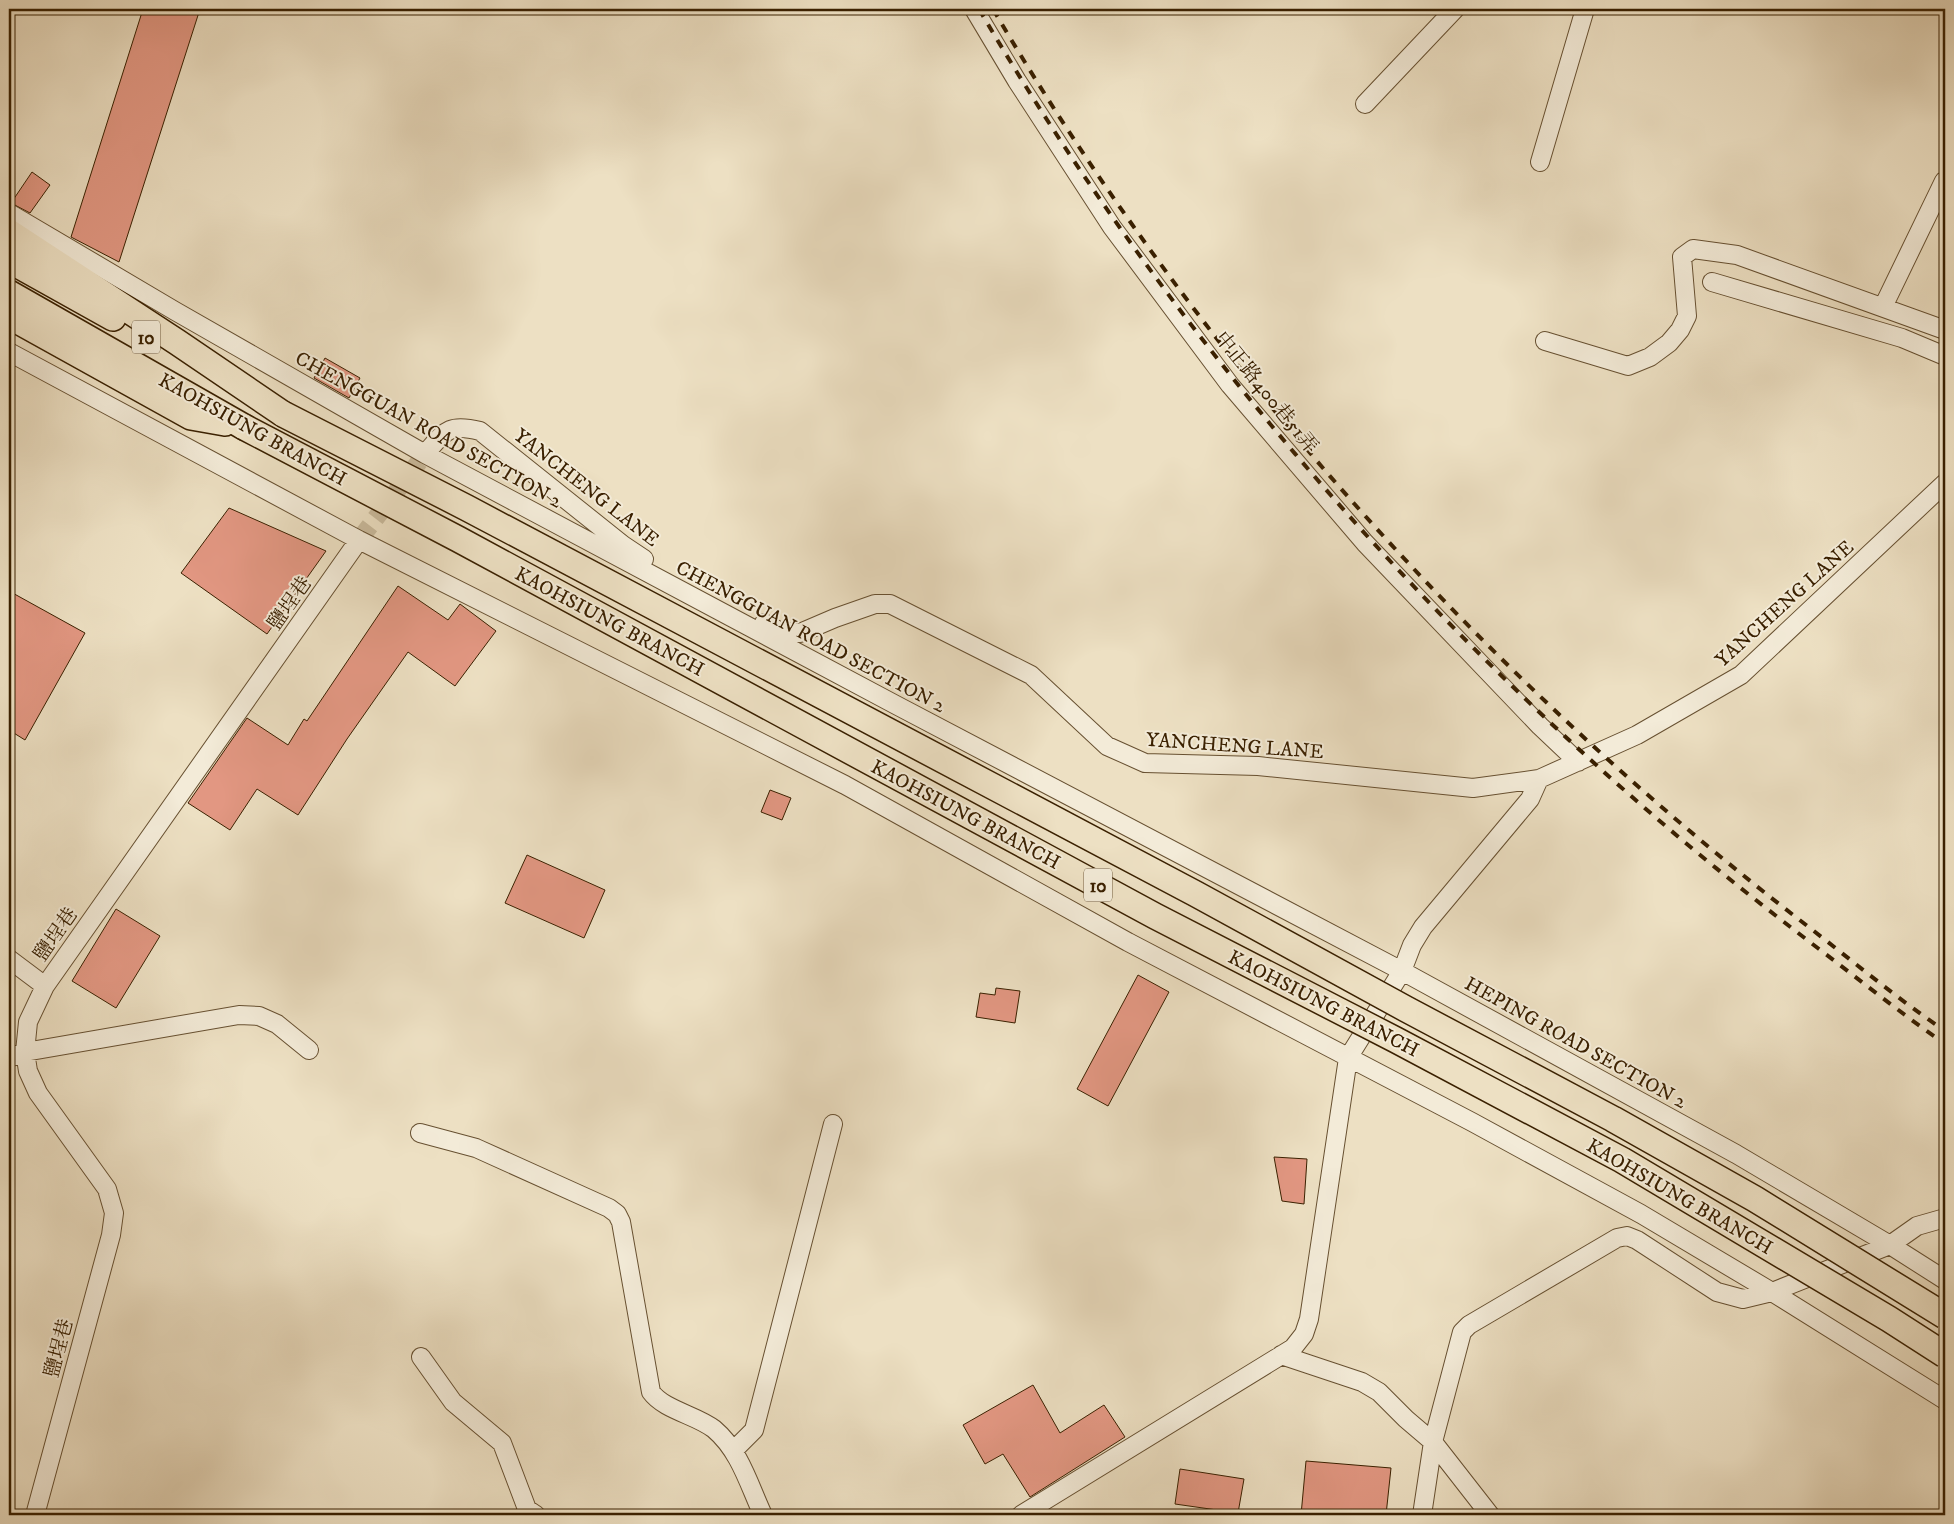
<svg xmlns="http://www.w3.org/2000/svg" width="1954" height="1524" font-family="'IM FELL DW Pica','Noto Serif TC',serif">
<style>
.building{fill:#e29782;stroke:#3a2000}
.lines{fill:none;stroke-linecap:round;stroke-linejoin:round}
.minor-tunnel{stroke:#c9ba9c;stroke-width:18;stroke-dasharray:18 9;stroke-linecap:butt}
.minor-casing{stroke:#675031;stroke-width:20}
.highway-casing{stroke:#3a2000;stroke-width:28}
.minor{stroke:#f3ebd8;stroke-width:18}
.highway{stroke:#ede0c3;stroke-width:25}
.rail{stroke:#3a2000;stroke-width:4;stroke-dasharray:9 9;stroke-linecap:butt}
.highway-bridge-casing{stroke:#3a2000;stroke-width:28;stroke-linecap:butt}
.highway-bridge{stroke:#ede0c3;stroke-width:25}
.labels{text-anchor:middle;stroke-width:4;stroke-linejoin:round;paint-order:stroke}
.shield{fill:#f3ebd8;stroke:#725d41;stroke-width:1}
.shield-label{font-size:19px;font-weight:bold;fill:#3a2000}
.street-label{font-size:20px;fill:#3a2000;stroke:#f3ebd8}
</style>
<rect width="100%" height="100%" fill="#ede0c3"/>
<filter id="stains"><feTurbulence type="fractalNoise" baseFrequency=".004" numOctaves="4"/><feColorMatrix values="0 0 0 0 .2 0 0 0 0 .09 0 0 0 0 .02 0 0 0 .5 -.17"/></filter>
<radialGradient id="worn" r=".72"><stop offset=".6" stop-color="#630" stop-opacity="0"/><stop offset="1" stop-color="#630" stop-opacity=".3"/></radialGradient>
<path class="building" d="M143 9H200L119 262 71 237Z
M32 172 50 185 30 213 11 203Z
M325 358 360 378 349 398 314 378Z
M229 508 326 551 267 634 181 573Z
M398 586 448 620 460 604 496 631 455 686 408 652 347 739 298 815 257 789 230 830 188 803 247 718 288 745 304 719 307 721Z
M9 591 85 633 25 740 9 730Z
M770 790 791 798 782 820 761 812Z
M527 855 605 890 584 938 505 903Z
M116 909 160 936 116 1008 72 981Z
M1138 975 1169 992 1108 1106 1077 1089Z
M996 988 1020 991 1015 1023 976 1017 980 993 995 995Z
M1274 1157 1307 1159 1304 1204 1282 1201Z
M1033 1385 1060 1433 1104 1405 1125 1437 1030 1497 1003 1454 985 1464 963 1425Z
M1306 1461 1391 1468 1386 1515H1301Z
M1180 1469 1244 1479 1238 1513 1175 1504Z"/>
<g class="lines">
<path class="minor-tunnel" d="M359 540 425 454"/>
<defs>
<path id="minor" d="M974 9 1017 81 1112 227 1230 385 1365 543 1540 726 1578 762
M1365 104 1455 9
M1540 162 1585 9
M9 213 175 311 425 454 896 705 1402 971 1736 1154 1890 1245 1945 1280
M1712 282 1902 338 1945 356
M1883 307 1944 181
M1545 341 1628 366 1650 357 1669 343 1680 330 1687 316 1682 257 1693 249 1737 255 1945 330
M9 352 359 540 845 785 1128 942 1472 1122 1641 1214 1772 1292 1945 1400
M425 454C445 431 448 423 480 431L623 545 644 559
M764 623 781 632 800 633 835 618 875 604H890L1031 675 1107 746 1145 763 1258 766 1473 788 1539 779 1637 735 1741 675 1945 483
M9 959 45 986
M9 1058 25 1052 239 1015 259 1016 277 1024 309 1050
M420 1133 476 1148 609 1208 617 1214 621 1222 651 1392C664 1410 696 1415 714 1429 740 1451 749 1485 763 1515
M1281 1355 1362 1382 1379 1392 1406 1419 1433 1442 1490 1515
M421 1357 453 1402 502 1443 527 1509 536 1515
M734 1450 754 1430 833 1124
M35 1515 111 1235 114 1213 107 1189 38 1093 28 1071 25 1052 28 1022 45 986 359 540
M1021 1515 1293 1348 1304 1334 1309 1319 1348 1058 1402 971 1412 945 1423 927 1530 799 1539 779
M1422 1515 1433 1442 1462 1332 1469 1325 1617 1238 1627 1236 1637 1240 1717 1292 1743 1299 1772 1292 1890 1245 1917 1226 1945 1218"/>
<path id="highway" d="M9 232 177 342 283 414
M9 260 113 318
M9 293 244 427
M9 316 191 417 225 423"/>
</defs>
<use href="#minor" class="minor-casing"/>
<use href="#highway" class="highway-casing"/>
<use href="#minor" class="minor"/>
<use href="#highway" class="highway"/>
<path class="rail" d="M979 9C1157 314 1399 599 1668 828 1717 870 1768 910 1819 949 1861 981 1902 1014 1945 1044
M993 9C1199 361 1487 680 1810 928 1855 963 1898 999 1945 1031"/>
<defs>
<path id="highway-bridge" d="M283 414 467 508 1196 894 1406 1009 1613 1119 1755 1199 1945 1316
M244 427 458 539 1155 916 1396 1040 1622 1160 1889 1319 1945 1355"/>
</defs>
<use href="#highway-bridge" class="highway-bridge-casing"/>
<use href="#highway-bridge" class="highway-bridge"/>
</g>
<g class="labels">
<g class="shield">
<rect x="132" y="320.5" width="28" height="33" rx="4"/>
<rect x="1084" y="868.5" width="28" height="33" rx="4"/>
</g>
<g class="shield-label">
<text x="146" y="344">10</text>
<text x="1098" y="892">10</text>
</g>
<g class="street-label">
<text transform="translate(1267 392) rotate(51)" y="7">中正路400巷51弄</text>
<text transform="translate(253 429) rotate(29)" y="7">KAOHSIUNG BRANCH</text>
<text transform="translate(429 429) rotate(29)" y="7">CHENGGUAN ROAD SECTION 2</text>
<text transform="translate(587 487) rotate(38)" y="7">YANCHENG LANE</text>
<text transform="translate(289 603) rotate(-55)" y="7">鹽埕巷</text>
<text transform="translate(1784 603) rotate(-42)" y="7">YANCHENG LANE</text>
<text transform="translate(610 621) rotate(28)" y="7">KAOHSIUNG BRANCH</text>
<text transform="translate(811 636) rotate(28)" y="7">CHENGGUAN ROAD SECTION 2</text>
<text transform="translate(1235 745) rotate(4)" y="7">YANCHENG LANE</text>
<text transform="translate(966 814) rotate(28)" y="7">KAOHSIUNG BRANCH</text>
<text transform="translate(55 934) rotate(-55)" y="7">鹽埕巷</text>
<text transform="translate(1324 1003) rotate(27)" y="7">KAOHSIUNG BRANCH</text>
<text transform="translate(1576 1042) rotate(29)" y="7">HEPING ROAD SECTION 2</text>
<text transform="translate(1680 1196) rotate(30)" y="7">KAOHSIUNG BRANCH</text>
<text transform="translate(58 1348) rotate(-75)" y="7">鹽埕巷</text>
</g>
</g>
<rect width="1954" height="1524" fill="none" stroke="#ede0c3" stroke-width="30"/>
<rect x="10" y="10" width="1934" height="1504" fill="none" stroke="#3a2000" stroke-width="2.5"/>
<rect x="15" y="15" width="1924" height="1494" fill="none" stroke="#3a2000"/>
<rect width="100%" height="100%" filter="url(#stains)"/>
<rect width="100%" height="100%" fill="url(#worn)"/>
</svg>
